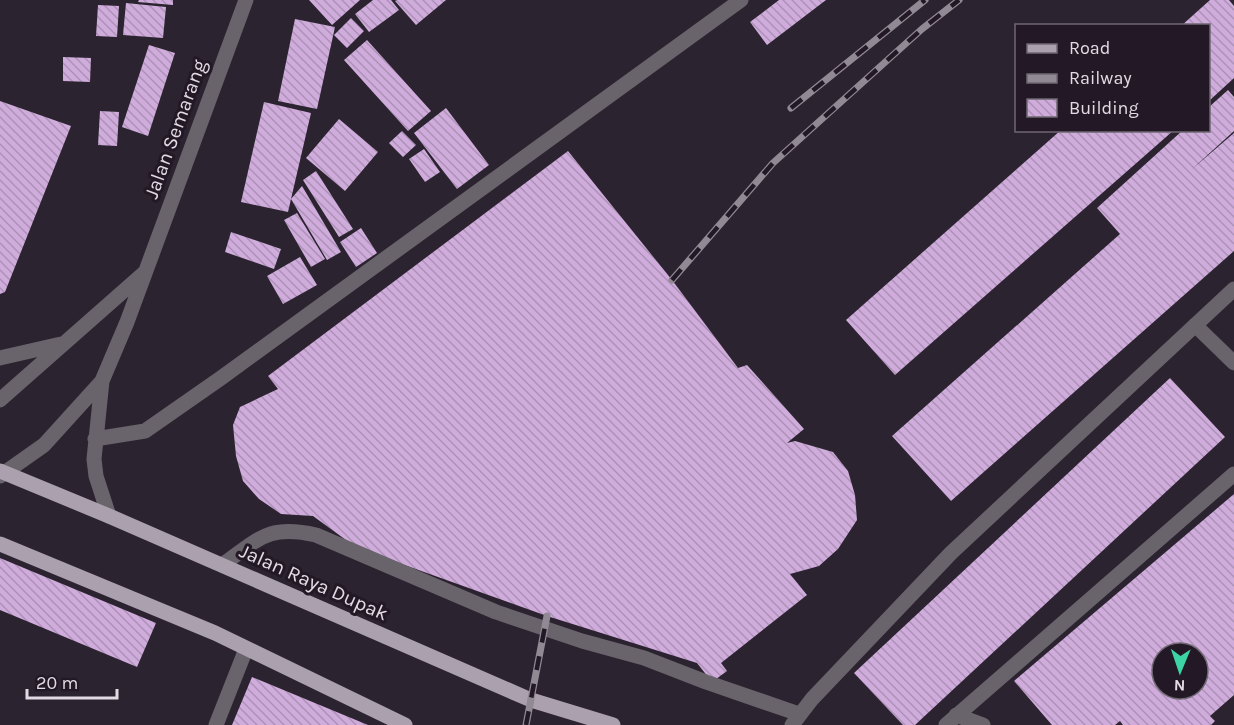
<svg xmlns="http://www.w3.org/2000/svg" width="1234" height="725" font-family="Karla,sans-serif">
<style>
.building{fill:url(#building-back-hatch);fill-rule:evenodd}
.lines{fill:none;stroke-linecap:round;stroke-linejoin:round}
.minor{stroke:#69646b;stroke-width:15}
.major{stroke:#aaa0ae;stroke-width:15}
.rail-casing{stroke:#918994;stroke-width:7}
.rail{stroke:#231926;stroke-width:4.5;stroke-dasharray:14;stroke-linecap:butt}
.labels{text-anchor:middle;stroke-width:6;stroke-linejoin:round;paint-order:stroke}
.street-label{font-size:20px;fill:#e2dbe4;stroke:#231926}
</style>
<defs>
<pattern id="building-back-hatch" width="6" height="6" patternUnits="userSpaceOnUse" patternTransform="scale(1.5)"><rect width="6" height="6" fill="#cfacdc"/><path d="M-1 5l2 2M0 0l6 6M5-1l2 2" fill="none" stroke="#ac92b6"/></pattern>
</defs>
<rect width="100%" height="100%" fill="#2c2330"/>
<path class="building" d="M139 0H173V5L138 2Z
M309 0H360L332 25Z
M373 0H391L399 10 369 32 355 14Z
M397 0H446L416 25 395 1Z
M779 0H826L767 45 750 22Z
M1210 0H1229L1234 6V78L1209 101V26H1181Z
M126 3 166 7 163 38 123 35Z
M98 5 119 6 117 37 96 36Z
M351 18 364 31 347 48 334 35Z
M295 19 335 27 317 109 278 101Z
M367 40 431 111 408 131 344 60Z
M149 45 175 53 148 136 122 127Z
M63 57 91 58 90 82 63 81Z
M1228 90 1234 97V131L1191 170 1234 133V251L951 501 892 436 1120 234 1097 208 1183 130H1209V107Z
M0 101 71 126 5 292 0 294Z
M264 102 311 113 288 212 241 202Z
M446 108 489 165 457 189 414 133Z
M100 111 119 112 117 146 98 145Z
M339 119 378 152 345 191 306 158Z
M1061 130H1174L895 375 846 320Z
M402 131 416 145 403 157 389 143Z
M424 149 440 172 425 182 409 159Z
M568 151 672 280 738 368 747 365 804 429 787 443 795 441 833 452 848 471 855 495 857 520 838 549 819 566 790 574 807 595 721 663 727 671 712 682 697 663 547 616 357 548 313 516 281 514 259 499 243 481 236 456 233 425 240 407 278 389 268 376Z
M316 171 353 229 339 237 303 180Z
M302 186 341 252 327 260 291 199Z
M297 213 325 259 311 267 284 220Z
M361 228 377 253 356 267 340 242Z
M231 232 281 249 274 269 225 252Z
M300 257 317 285 283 304 267 276Z
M1170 378 1225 437 915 725H903L854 673Z
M1234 494V695L1210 716 1215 721 1211 725H1123L1120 721 1115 725H1052L1014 681ZM1162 653H1198V689H1162Z
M0 558 156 623 137 667 0 610Z
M252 677 368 725H232Z"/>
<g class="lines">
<path class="minor" d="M1195 325 1234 363
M0 358 61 344
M102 381 94 459 96 476 109 516
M0 400 144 273
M95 439 145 431 221 378 741 0
M0 476 44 445 102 381 127 322 246 0
M222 565C259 539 268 524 316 535L496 612 582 641 644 658 706 682 799 714
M956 715 983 725
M216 725 246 649
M792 725 812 699 951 553 1234 289
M946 725 1234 474"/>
<path class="major" d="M0 471 109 516 531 700 613 725
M0 544 215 633 405 725"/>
<defs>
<path id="rail" d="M791 108 925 0
M672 280 773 163 922 29 959 0
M526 725 547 616"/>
</defs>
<use href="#rail" class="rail-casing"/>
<use href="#rail" class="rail"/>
</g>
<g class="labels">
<g class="street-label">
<text transform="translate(175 129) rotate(-70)" y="7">Jalan Semarang</text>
<text transform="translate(314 582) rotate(24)" y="7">Jalan Raya Dupak</text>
</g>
</g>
<rect x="1015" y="24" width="195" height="108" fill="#231926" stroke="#6f6772" stroke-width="1.5"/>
<rect x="1027" y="44" width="30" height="9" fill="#aaa0ae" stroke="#6f6772" stroke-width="1.5"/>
<text x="1069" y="54" font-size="18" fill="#e2dbe4">Road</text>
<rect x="1027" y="74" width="30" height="9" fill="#918994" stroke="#6f6772" stroke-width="1.5"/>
<text x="1069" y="84" font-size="18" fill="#e2dbe4">Railway</text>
<rect x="1027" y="99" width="30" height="18" fill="url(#building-back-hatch)" stroke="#6f6772" stroke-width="1.5"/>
<text x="1069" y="114" font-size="18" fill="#e2dbe4">Building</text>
<g transform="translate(1180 671) rotate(182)"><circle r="28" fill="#231926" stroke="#6f6772" stroke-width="1.5"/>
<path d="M0-4.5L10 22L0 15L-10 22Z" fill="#3cd4a4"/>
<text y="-9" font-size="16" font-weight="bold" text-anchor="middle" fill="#e2dbe4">N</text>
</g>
<path d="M27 689v9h90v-9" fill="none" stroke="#e2dbe4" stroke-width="3"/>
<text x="36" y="689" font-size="18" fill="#e2dbe4" stroke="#231926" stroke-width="4.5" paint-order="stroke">20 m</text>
</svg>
